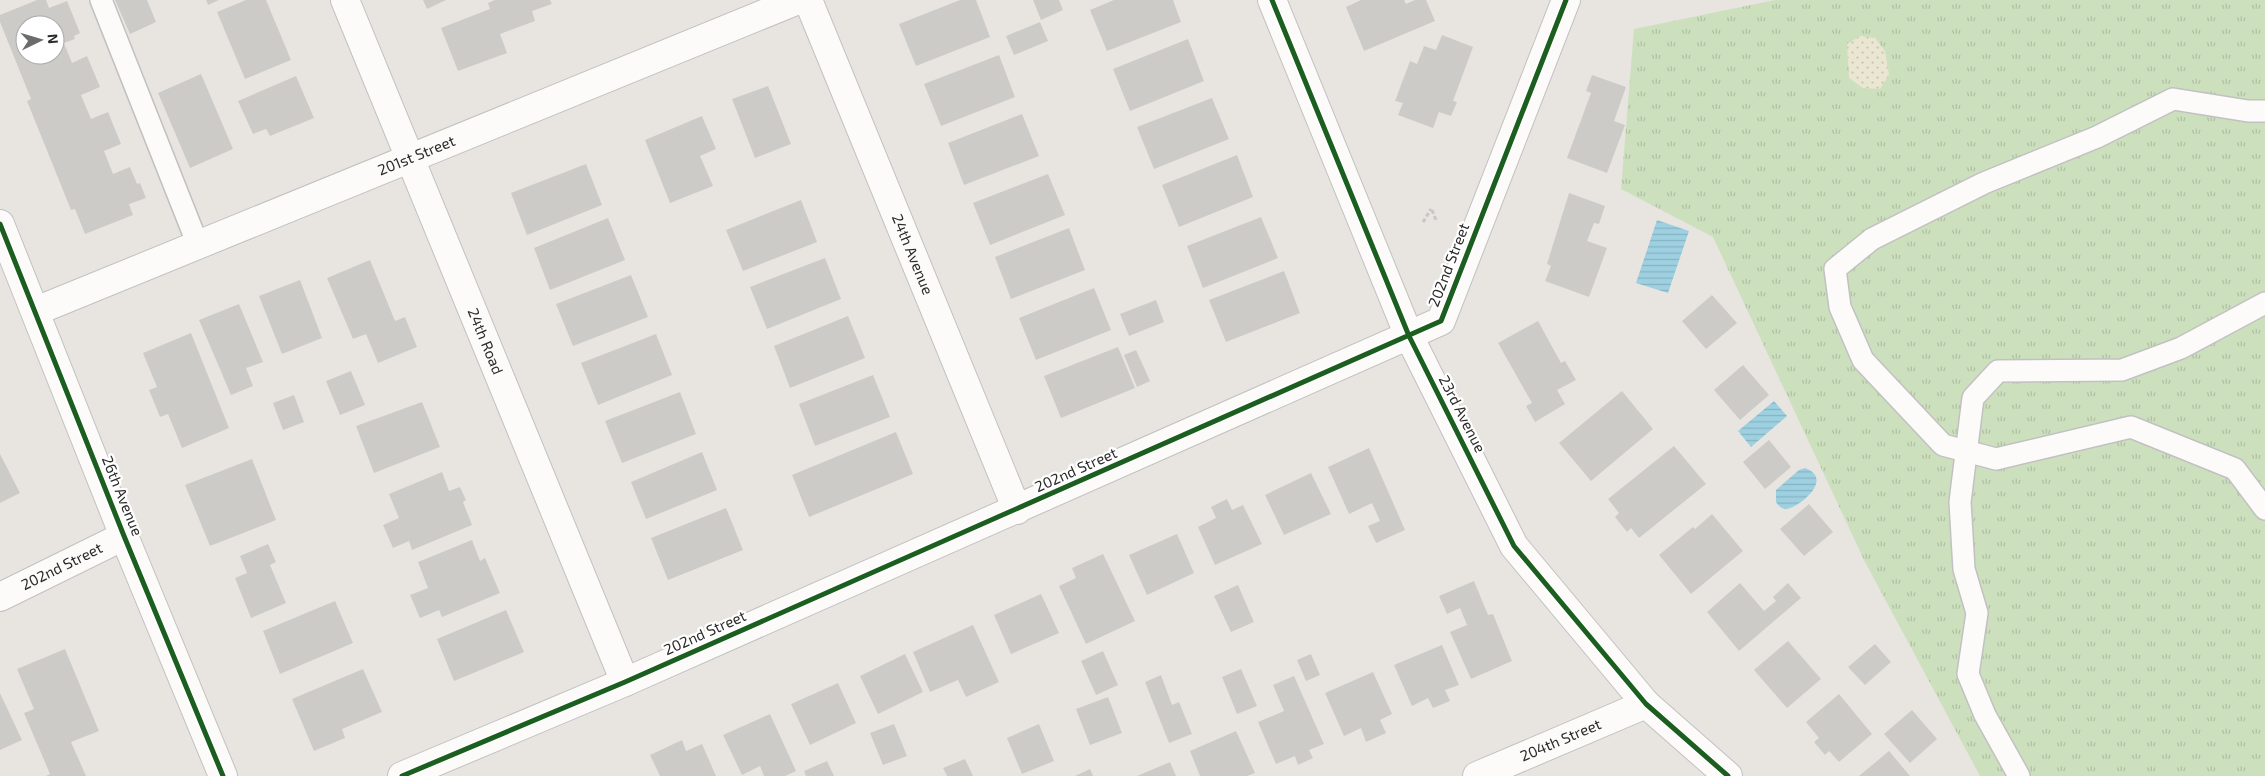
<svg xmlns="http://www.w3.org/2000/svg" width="2265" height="776" font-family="'Exo 2',sans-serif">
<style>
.grass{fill:url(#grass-tufts)}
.sand{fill:url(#sand-dots)}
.water{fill:url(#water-rules)}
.building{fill:#cdcbc8;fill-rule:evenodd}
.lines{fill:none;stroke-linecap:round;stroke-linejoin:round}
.lane-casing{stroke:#c2c1c1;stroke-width:24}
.street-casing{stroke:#c2c1c1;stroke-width:30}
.secondary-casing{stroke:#c2c1c1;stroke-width:30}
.path{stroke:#c6c6c6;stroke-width:3;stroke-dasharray:4 2.5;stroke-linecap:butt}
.lane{stroke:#fcfbfa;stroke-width:21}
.street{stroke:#fcfbfa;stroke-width:28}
.secondary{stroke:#fcfbfa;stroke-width:28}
.cycleway-casing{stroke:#fff;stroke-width:8}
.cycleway{stroke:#1b5e20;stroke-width:5}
.labels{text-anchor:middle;stroke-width:4.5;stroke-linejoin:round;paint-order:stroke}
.street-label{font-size:15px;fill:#2b2b2b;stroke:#fff}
</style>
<defs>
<pattern id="grass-tufts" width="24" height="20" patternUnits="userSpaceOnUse" patternTransform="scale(1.25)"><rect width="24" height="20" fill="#cce0be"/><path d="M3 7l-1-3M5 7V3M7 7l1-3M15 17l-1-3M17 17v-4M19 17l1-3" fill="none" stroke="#afc0a3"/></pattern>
<pattern id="sand-dots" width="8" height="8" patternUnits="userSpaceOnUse" patternTransform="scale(1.25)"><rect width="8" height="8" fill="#eae6d2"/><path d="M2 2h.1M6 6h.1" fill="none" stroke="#c9c5b4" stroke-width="1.8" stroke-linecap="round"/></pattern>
<pattern id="water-rules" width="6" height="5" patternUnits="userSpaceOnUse" patternTransform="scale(1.25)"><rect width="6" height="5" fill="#9dd0e1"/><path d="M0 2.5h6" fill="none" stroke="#87b3c1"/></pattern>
</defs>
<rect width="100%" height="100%" fill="#e8e5e1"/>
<path class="grass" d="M1775 0H2265V776H1980L1865 562 1713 237 1621 189 1634 29Z"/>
<path class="sand" d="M1860 36 1875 38 1885 51 1889 75 1880 89 1863 88 1849 78 1847 44Z"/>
<path class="water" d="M1657 220 1689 231 1668 293 1636 283Z
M1774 401 1787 416 1751 447 1738 431Z
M1805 468C1836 479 1796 510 1785 509 1780 508 1778 505 1776 502V490L1799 470Z"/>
<path class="building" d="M37 0H46L49 8 67 1 80 33 74 36 75 39 64 43 72 63 87 56 100 87 81 95 91 119 108 112 121 144 104 151 113 174 130 167 137 184 140 183 146 198 129 204 133 215 85 234 75 209 71 210 27 101 31 99 0 22V15ZM25 25H55V55H25Z
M115 0H147L156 22 130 34Z
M206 0H219L208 5Z
M246 0H266L291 60 245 79 217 12Z
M423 0H446L427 9Z
M495 0H550L552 4 532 11 535 21 500 34 507 53 458 71 441 28 490 9 488 3Z
M960 0H976L990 37 916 66 899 24Z
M1033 0H1059L1063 10 1041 20Z
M1114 0H1173L1181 22 1107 51 1090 10Z
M1361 0H1404L1406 4 1415 0H1426L1435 21 1364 51 1346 7Z
M1040 22 1048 41 1014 55 1006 36Z
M1442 35 1473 47 1453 101 1457 102 1451 116 1439 112 1433 128 1398 115 1403 103 1395 101 1410 61 1417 64 1424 46 1436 50Z
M1188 39 1204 81 1130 111 1113 69Z
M999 55 1015 97 941 126 924 84Z
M201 74 233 149 190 168 158 93Z
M1592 75 1626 87 1614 121 1625 125 1607 173 1567 158 1591 93 1586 91Z
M296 76 314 118 270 136 266 129 253 134 238 101Z
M768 86 791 144 755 158 732 99Z
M1212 98 1229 139 1154 169 1137 127Z
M1022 114 1039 156 964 185 948 143Z
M702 116 716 149 700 156 713 186 670 203 645 140Z
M1237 155 1253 197 1179 227 1162 185Z
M586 164 602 205 527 235 511 193Z
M1048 174 1065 215 990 245 973 203Z
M1569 193 1605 206 1599 224 1594 223 1587 241 1607 248 1589 297 1545 281 1551 266 1547 264Z
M801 200 817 242 743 271 726 230Z
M1261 217 1278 258 1203 288 1187 246Z
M608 218 625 260 550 290 534 248Z
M1069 228 1085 270 1011 299 995 257Z
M825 258 841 299 767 329 750 287Z
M370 260 395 321 405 317 417 347 378 363 366 334 353 339 327 278Z
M1284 271 1300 313 1226 342 1209 300Z
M631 275 648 317 573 346 556 304Z
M300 280 322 338 282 354 259 296Z
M1094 288 1111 330 1036 360 1019 318Z
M1712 295 1737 323 1706 349 1682 321Z
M1156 300 1164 322 1129 336 1120 314Z
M239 304 263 362 246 368 253 386 231 395 199 320Z
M848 316 865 358 790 388 774 346Z
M1538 321 1561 363 1565 361 1576 380 1557 390 1565 404 1535 422 1526 406 1532 403 1498 343Z
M191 333 229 428 182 448 168 414 160 417 149 390 157 387 143 353Z
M656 334 672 375 598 405 581 363Z
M1118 347 1135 388 1061 418 1044 376Z
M1136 350 1150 381 1137 387 1124 355Z
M1743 365 1769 395 1740 420 1714 390Z
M351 371 365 405 340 415 326 381Z
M873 375 890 417 815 446 799 404Z
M1622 391 1653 429 1591 481 1559 443Z
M680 392 696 434 622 463 605 421Z
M294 395 304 422 283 430 273 403Z
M422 402 440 447 374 473 356 426Z
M896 432 913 474 809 517 792 475Z
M1769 440 1791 467 1765 489 1743 462Z
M1674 446 1706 484 1639 538 1631 528 1627 532 1615 517 1619 513 1608 499Z
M1369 448 1405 530 1376 543 1368 526 1380 521 1372 503 1349 514 1328 467Z
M702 452 717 490 646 519 631 482Z
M0 454 20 493 0 503Z
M252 459 276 520 210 546 185 485Z
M442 472 449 491 460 487 466 500 463 502 472 525 412 550 409 541 393 548 383 525 399 518 389 494Z
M1311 473 1331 514 1284 535 1265 495Z
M1227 499 1232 510 1243 505 1262 544 1215 565 1198 527 1216 518 1211 507Z
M1809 504 1833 532 1804 556 1780 529Z
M726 508 743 550 668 580 651 538Z
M1712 514 1743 551 1691 594 1659 555 1693 527 1695 529Z
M1177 534 1194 573 1147 595 1129 555Z
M472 540 480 561 485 558 500 593 442 617 439 610 420 618 410 595 428 588 418 562Z
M268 544 276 562 270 565 286 603 251 618 235 578 247 573 240 556Z
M1103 554 1135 621 1086 644 1059 586 1076 578 1072 568Z
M1474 581 1488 615 1493 614 1512 661 1471 679 1450 632 1467 625 1460 608 1447 614 1439 596Z
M1740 583 1764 611 1776 601 1773 597 1788 583 1801 598 1739 651 1707 612Z
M1238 585 1254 622 1231 632 1214 596Z
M1041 594 1059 633 1011 654 994 615Z
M335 601 353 643 280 674 263 631Z
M506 610 524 652 454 681 437 639Z
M973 625 999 682 966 697 958 680 930 692 913 652Z
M1788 641 1821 679 1787 708 1754 670Z
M1875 644 1891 662 1865 685 1848 667Z
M1442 645 1459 685 1445 690 1450 701 1433 708 1428 698 1412 706 1394 665Z
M65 649 99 731 71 742 86 776H46L50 774 24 713 34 709 17 669Z
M1103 651 1118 685 1096 695 1081 661Z
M905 654 923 692 878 714 860 676Z
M1311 654 1320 675 1306 681 1297 660Z
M363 669 382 712 342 729 345 738 314 751 292 699Z
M1241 669 1257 706 1237 714 1222 677Z
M1373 672 1392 714 1380 720 1386 733 1366 742 1361 728 1344 736 1325 693Z
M1161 675 1172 705 1179 702 1192 734 1169 743 1145 682Z
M1294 676 1324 744 1309 750 1313 758 1298 765 1295 756 1276 764 1258 722 1284 711 1273 685Z
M838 683 856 723 810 745 791 704Z
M0 693 22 740 0 750Z
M1839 694 1872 734 1839 762 1829 751 1825 755 1814 742 1819 738 1806 722Z
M1108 697 1122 733 1090 745 1076 709Z
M1912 710 1937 739 1910 763 1884 734Z
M770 714 796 771 785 776H764L760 766 742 775 723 735Z
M894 724 907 756 883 765 870 733Z
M1039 724 1054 761 1022 774 1007 738Z
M1236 731 1255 773 1247 776H1200L1190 751Z
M682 740 686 751 702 744 716 776H660L650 755Z
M1889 751 1910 776H1859Z
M965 759 973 776H947L943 768Z
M827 761 834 776H806L804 771Z
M1170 762 1176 776H1137Z
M1090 769 1093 776H1075Z"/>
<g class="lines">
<defs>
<path id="lane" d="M101 0 198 245
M2265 111H2248L2173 99 2097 137 1984 183 1872 239 1835 269 1840 307 1863 360 1943 445 1996 459 2131 427 2235 469 2265 509
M2019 776 1985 715 1968 674 1977 613 1964 569 1960 502 1973 398 1998 371 2122 370 2181 348 2265 303"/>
<g id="street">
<path id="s1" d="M345 0 625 682"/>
<path id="s2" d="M808 0 1017 510"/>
<path d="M1272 0 1409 336 1514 546 1646 704 1728 776"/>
<path id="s3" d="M36 311 798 0"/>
<path id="s4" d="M0 597 124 536"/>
<path d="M402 776 625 682 1441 321 1566 0"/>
<path id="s5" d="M1477 776 1646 704"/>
</g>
<path id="secondary" d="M0 224 124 536 223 776"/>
</defs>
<use href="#lane" class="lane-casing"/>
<use href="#street" class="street-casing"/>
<use href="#secondary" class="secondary-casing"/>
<path class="path" d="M1432 210 1436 220
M1423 222 1431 209"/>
<use href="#lane" class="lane"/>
<use href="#street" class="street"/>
<use href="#secondary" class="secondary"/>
<defs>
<path id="cycleway" d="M1272 0 1409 336 1514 546 1646 704 1728 776
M0 224 124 536 223 776
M402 776 625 682 1441 321 1566 0"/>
</defs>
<use href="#cycleway" class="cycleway-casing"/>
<use href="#cycleway" class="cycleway"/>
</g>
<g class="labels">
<g class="street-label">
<text dy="5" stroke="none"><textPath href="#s3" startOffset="411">201st Street</textPath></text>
<text dy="5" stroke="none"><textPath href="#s2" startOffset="275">24th Avenue</textPath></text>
<text transform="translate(1449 265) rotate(-69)" y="5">202nd Street</text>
<text dy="5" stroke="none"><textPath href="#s1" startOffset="369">24th Road</textPath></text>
<text transform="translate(1462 414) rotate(63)" y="5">23rd Avenue</text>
<text transform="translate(1076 470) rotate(-24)" y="5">202nd Street</text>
<text transform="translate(122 496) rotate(68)" y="5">26th Avenue</text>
<text dy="5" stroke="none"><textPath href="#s4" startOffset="69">202nd Street</textPath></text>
<text transform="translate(705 633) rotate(-24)" y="5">202nd Street</text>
<text dy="5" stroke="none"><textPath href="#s5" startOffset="91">204th Street</textPath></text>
</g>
</g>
<g transform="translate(40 40) rotate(85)"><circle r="24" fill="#ffffff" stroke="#aaaaaa"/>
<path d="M0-4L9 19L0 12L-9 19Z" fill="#6d6c6b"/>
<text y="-8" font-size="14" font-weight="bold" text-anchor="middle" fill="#2b2b2b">N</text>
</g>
</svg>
